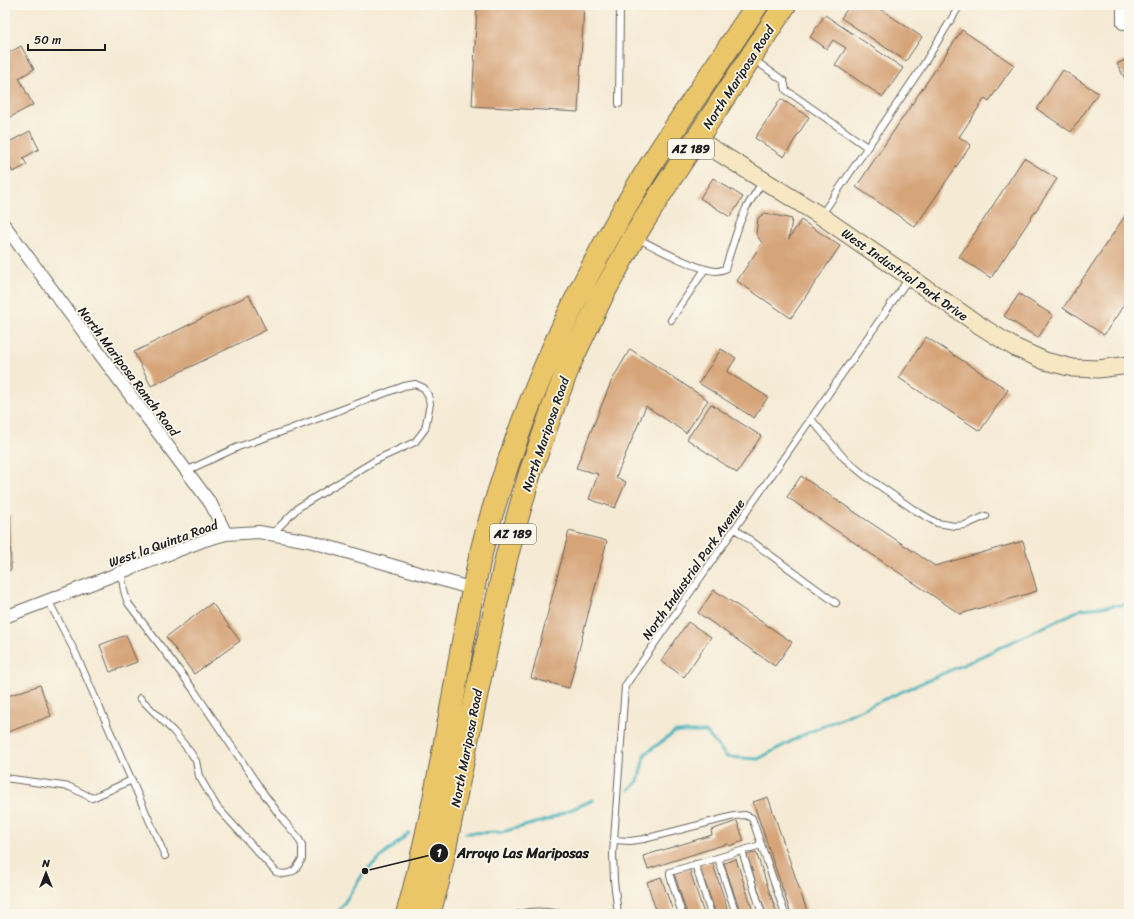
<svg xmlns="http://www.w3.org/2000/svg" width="1134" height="919" font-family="Sriracha,sans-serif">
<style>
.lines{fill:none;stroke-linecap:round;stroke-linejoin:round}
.stream{stroke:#42b1bb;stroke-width:3}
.building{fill:#d6a479}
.lane-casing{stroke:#68645c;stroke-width:8}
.street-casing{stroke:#68645c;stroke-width:14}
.secondary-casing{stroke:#68645c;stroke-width:19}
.highway-casing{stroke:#68645c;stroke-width:24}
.lane{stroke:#fff;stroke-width:6}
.street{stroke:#fff;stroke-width:12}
.secondary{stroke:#f7e8c3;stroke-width:17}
.highway{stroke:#eac669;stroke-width:22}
.labels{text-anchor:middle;stroke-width:3.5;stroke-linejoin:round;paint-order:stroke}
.shield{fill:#fbf7ec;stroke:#5f5e5a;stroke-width:1}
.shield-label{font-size:12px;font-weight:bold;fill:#1c1c1c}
.street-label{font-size:13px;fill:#1c1c1c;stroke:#fbf7ec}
.leader{fill:none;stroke:#1c1c1c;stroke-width:1.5}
.callout-dot{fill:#1c1c1c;stroke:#fbf7ec;stroke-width:1.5}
.mark-label{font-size:12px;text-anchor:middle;font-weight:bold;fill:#fff}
.callout-label{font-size:14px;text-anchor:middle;font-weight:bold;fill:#1c1c1c;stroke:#fbf7ec;stroke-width:3.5;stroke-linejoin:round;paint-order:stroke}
</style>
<rect width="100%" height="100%" fill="#fbf7ec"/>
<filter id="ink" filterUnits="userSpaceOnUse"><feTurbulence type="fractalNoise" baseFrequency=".025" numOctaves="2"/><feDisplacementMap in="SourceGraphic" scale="8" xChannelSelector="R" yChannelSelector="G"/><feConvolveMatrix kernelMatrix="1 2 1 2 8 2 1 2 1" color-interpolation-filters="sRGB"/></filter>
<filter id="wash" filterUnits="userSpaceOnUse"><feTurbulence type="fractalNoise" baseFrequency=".012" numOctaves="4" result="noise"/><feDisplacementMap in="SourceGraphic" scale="16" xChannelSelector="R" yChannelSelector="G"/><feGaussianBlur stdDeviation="0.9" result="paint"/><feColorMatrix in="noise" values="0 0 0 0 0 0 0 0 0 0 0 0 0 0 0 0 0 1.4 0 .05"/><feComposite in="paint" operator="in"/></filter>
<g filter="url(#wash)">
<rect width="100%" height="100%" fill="#f5ead4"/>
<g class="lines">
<path class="stream" d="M629 790 638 781 645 754 675 732H706L727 757 758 759 803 735 965 664 1082 609 1129 604
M466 833 502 832 547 820 593 800
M337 914 365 871 409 833"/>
</g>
<g id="blocks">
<path class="building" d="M477 5H584L578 112 472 106Z
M850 5H874L922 37 906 61 841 18Z
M825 15 903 68 883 97 835 65 846 48 833 40 827 49 810 37Z
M962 30 1014 65 989 101 985 98 959 137 971 145 915 227 856 187Z
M21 46 34 69 19 78 33 105 5 120V84L6 83 5 81V55Z
M1129 58V86L1117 64Z
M1063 70 1098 93 1071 132 1037 109Z
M781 99 809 117 784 157 755 138Z
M30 131 39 149 23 158 27 165 13 172 9 166 5 168V144Z
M1024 158 1057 179 991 278 959 257Z
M713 178 743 197 730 217 700 198Z
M1129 210V297L1104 335 1063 308Z
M765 213 792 219 789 239 801 220 840 246 791 318 737 281 762 243 756 234 758 218Z
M1019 294 1053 315 1038 338 1004 316Z
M249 295 266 330 151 386 134 352Z
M926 337 1008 390 980 431 899 378Z
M630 349 708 400 686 433 646 406 616 477 626 482 615 508 589 499 598 474 576 468 611 382Z
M721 349 736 358 727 372 768 397 754 418 699 383Z
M711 404 761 436 737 473 687 439Z
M801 476 935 566 1023 541 1037 591 960 614 787 497Z
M5 515H10L11 570H5Z
M569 531 607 541 569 688 531 678Z
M714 590 792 642 775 666 698 613Z
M212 603 240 641 194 674 166 637Z
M688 622 711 637 684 677 661 661Z
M126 635 137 662 110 672 100 645Z
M40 685 51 716 5 733V697Z
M768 797 808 914H791L753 802Z
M737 821 744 841 729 846 728 844 716 847 648 869 643 856 712 835 711 830Z
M756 852 777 914H766L747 855Z
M736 859 754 914H741L724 863Z
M712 861 729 914H716L699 865Z
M689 868 704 914H687L674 873Z
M661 877 674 914H657L647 882Z"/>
</g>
</g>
<g filter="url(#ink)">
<use href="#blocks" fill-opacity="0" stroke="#68645c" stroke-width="1"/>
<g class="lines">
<defs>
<path id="lane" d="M753 59 784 81 786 90 867 147
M619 104 620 5
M822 214 922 67 960 5
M637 238C656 248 697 270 716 271 719 271 722 270 725 269L739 225 746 208 763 181
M671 320 705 269
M811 419 844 458 864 475 913 509 937 523 955 526 965 525 986 516
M186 471 238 447 290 429 404 386 415 384 424 388 428 395 430 404 425 429 415 442 376 460 299 507 272 534
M735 529 836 603
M121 572 124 591 128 603 193 689 264 794 284 821 297 836 302 845V859L299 864 295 870 289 873 283 874 276 872 217 807 199 776 196 761 191 753 174 732 140 698
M48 600 76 654 165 856
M5 778 70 787 92 798 132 780
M614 840 630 841 644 839 734 816 745 815 752 818 785 914
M742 851 762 914
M718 858 736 914
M695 864 711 914
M518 914C532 910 547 911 562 914
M618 914 614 881 613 854 625 686 909 278
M682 914 670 876V872L761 845"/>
<path id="street" d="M1123 5V23L1129 21
M5 226 211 504 226 534
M5 617 205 540 226 534 259 532 309 541 473 589"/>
<path id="secondary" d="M697 139 821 216 979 325 1014 347 1045 361 1073 368 1098 369 1129 365"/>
<path id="highway" d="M407 914C415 889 420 863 426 837 440 774 451 711 462 647 469 612 475 576 484 541 520 411 574 289 645 174 681 117 720 61 757 5
M429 914 438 882 478 687 507 555 530 473 554 405 570 363 602 296 634 237 663 190 785 5"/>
</defs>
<use href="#lane" class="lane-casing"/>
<use href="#street" class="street-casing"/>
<use href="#secondary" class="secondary-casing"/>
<use href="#highway" class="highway-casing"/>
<use href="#lane" class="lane"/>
<use href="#street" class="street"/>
<use href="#secondary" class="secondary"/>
<use href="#highway" class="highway"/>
</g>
</g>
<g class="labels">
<g class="shield">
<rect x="668" y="139" width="46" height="20" rx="3"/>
<rect x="490" y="524" width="46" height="20" rx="3"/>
</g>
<g class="shield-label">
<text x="691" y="153">AZ 189</text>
<text x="513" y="538">AZ 189</text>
</g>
<g class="street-label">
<text transform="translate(738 77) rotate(-57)" y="5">North Mariposa Road</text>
<text transform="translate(905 274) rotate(35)" y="5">West Industrial Park Drive</text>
<text transform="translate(129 371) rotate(53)" y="5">North Mariposa Ranch Road</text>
<text transform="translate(545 434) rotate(-71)" y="5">North Mariposa Road</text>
<text transform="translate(163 543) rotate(-20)" y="5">West la Quinta Road</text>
<text transform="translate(693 569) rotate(-55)" y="5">North Industrial Park Avenue</text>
<text transform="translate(466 748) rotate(-79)" y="5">North Mariposa Road</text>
</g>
</g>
<path class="leader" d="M365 871L439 853"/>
<g class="callout-dot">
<circle cx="365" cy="871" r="4"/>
<circle cx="439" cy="853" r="10"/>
</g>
<g class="mark-label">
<text x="439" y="857">1</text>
</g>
<g class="callout-label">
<text x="523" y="858">Arroyo Las Mariposas</text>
</g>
<rect width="1134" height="919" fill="none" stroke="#fbf7ec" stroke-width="20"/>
<g transform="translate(46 873)" stroke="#fbf7ec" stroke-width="3" paint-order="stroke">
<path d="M0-3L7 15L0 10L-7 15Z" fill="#1c1c1c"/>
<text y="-6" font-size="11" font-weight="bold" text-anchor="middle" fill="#1c1c1c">N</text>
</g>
<path d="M28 44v6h77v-6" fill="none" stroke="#1c1c1c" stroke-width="2"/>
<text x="34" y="44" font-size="12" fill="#1c1c1c" stroke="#fbf7ec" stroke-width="3" paint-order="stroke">50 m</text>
</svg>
